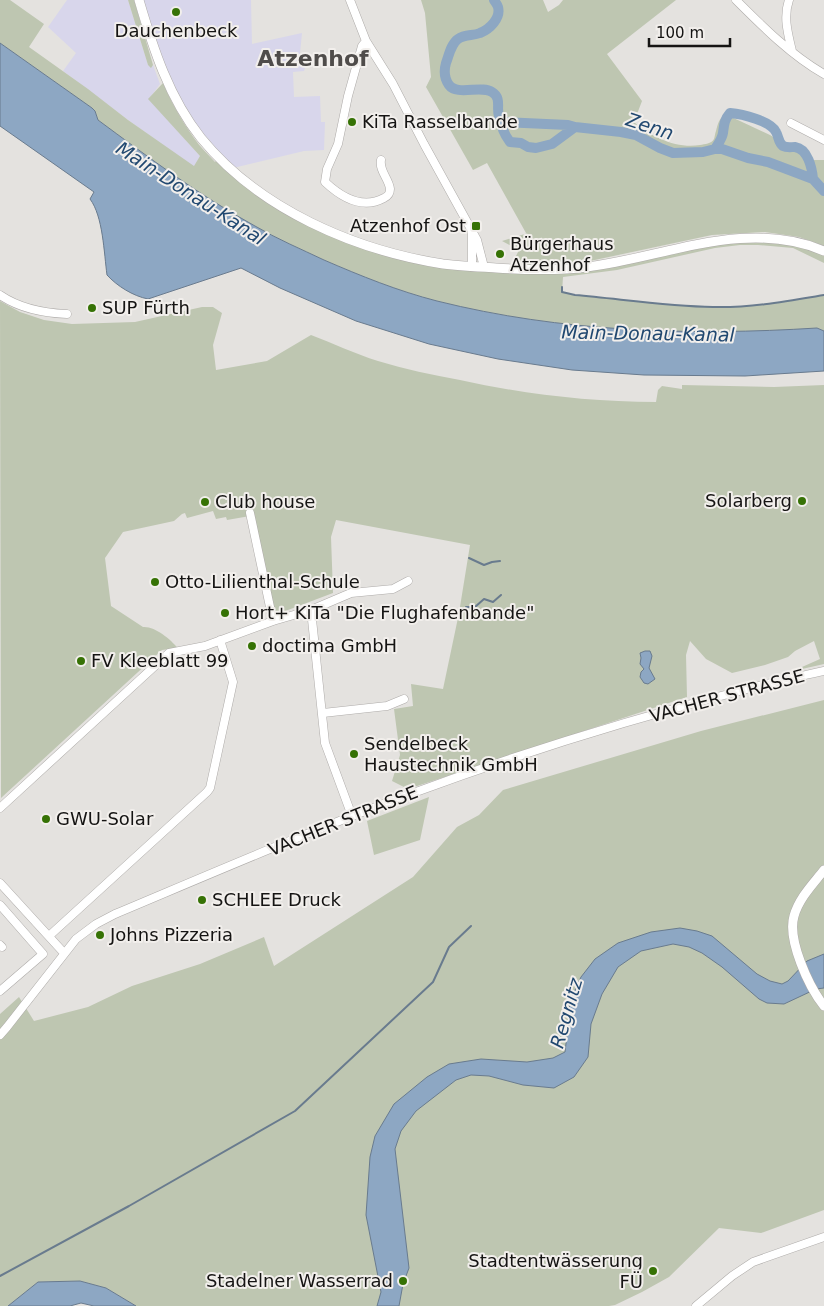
<svg xmlns="http://www.w3.org/2000/svg" width="824" height="1306" font-family="'DejaVu Sans',sans-serif">
<style>
.commercial{fill:#d8d6eb}
.green{fill:#bec6b1}
.water{fill:#8da7c3;stroke:#697b8e}
.lines{fill:none;stroke-linecap:round;stroke-linejoin:round}
.stream{stroke:#697b8e;stroke-width:2}
.river{stroke:#8da7c3;stroke-width:10}
.minor-casing{stroke:#aeaba9;stroke-width:9}
.major-casing{stroke:#aeaba9;stroke-width:10}
.minor{stroke:#fff;stroke-width:8}
.major{stroke:#fff;stroke-width:9}
.poi-dot{fill:#367205;stroke:#f2efec;stroke-width:2}
.labels{text-anchor:middle;stroke-width:4;stroke-linejoin:round;paint-order:stroke}
.poi-label{font-size:18px;fill:#151413;stroke:#f2efec;text-anchor:start}
.street-label{font-size:18px;fill:#151413;stroke:#f2efec}
.water-label{font-size:19px;font-style:italic;fill:#214870;stroke:#f2efec}
.district-label{font-size:22px;font-weight:bold;fill:#4f4c4a;stroke:#f2efec}
</style>
<rect width="100%" height="100%" fill="#e4e2df"/>
<path class="commercial" d="M67 0H128L148 65 151 67 153 65 160 84 149 99 200 156 194 167 128 120 63 71 76 53 48 27Z
M139 0H251L252 44 302 33 299 63 305 68 304 71 293 72 294 97 320 96 321 122H325L324 150 304 151 229 169 219 158 174 94Z"/>
<path class="green" d="M0 0H10L44 24 29 47 88 89 128 120 194 166 200 156 148 99 163 83C171 102 182 121 194 138 200 147 208 154 215 162L219 158 229 169 327 230 442 264 555 270 759 238 824 251V263L793 248 758 245H740L715 248 617 270 563 277 562 292 575 295C621 299 667 306 713 307 750 308 788 301 824 295V331L817 328C690 336 561 332 437 301 398 291 361 276 324 260 301 249 277 239 255 226 200 196 148 157 98 120L95 111 92 108 0 43Z
M128 0H134L153 65 151 68 148 65Z
M421 0H543L548 12 559 5 563 0H676L607 54 642 101 634 122C651 137 677 149 700 145 705 144 711 144 714 139 715 136 715 133 716 131 718 123 719 119 725 114L770 135 811 160H824V246L799 237 765 232 712 235 590 261 544 266 512 264 519 250 502 241 528 233H526L487 163 473 170 426 87 431 77 425 13Z
M0 301 20 312 44 320 72 324 135 322 202 307H213L222 313 213 345 216 370 267 361 311 335C333 343 355 354 378 361 405 369 432 375 460 380 524 394 589 402 656 402L658 390 662 386 682 389V385L774 387 824 385V664L793 671 820 659 814 641 795 651 788 657 765 665 732 673 706 659 690 641 686 655 687 697 408 789 392 781 400 755 394 709 413 706 411 684 443 689 459 613 470 545 336 520 331 537 333 593 272 616 250 516 227 520 226 517 216 519 213 511 187 518 185 513 182 514 174 521 123 532 105 558 111 606 143 627C155 626 170 639 178 648L162 650 1 798Z
M824 700V1210L761 1233 719 1228 669 1277 642 1292 615 1305 609 1306H136L106 1288 80 1281 38 1282 8 1306H0V1014L19 997 34 1021 88 1007 132 986 200 964 264 937 274 966 413 877 457 827 479 815 503 790 701 731Z
M429 797 420 840 374 855 367 821Z"/>
<path class="water" d="M0 43 92 108 95 111 98 120C148 157 200 196 255 226 277 239 301 249 324 260 361 276 398 291 437 301 561 332 690 336 817 328L824 331V371L745 376 644 375 572 370 498 359 429 344 356 321 280 288 241 268 148 299C133 296 117 286 107 275 104 253 103 216 90 199L94 192 0 126Z
M645 651H650L652 656 649 668 655 679 648 684 644 683 640 677 641 672 644 669 640 664 641 658 640 653Z
M680 928 697 931 712 936 757 974 770 981 782 984 788 981 807 961 824 954V988L816 989 784 1004 767 1003 759 999 722 967 702 953 689 947 673 944 641 951 618 967 602 994 591 1024 588 1057 574 1077 554 1088 523 1085 489 1076 471 1075 456 1080 416 1111 401 1131 395 1149 409 1268 403 1284 399 1306H377L381 1292 366 1215 370 1157 375 1136 394 1104 427 1077 449 1064 481 1059 527 1062 553 1058 565 1052 567 1035 570 1001 581 977 595 959 618 943 651 932Z
M80 1281 106 1288 136 1306H94L81 1303 70 1306H8L38 1282Z"/>
<g class="lines">
<path class="stream" d="M562 287V292L575 295C621 299 667 306 713 307 750 308 788 301 824 295
M469 558 484 565 492 562 500 561
M466 607H475L484 599 493 602 501 595
M0 1276 129 1206 295 1111 433 982 449 947 471 926"/>
<path class="river" d="M494 0C495 2 497 4 498 7 501 18 490 29 480 33 473 36 465 34 458 39 451 44 449 55 446 63 444 70 444 78 449 85 457 96 481 85 492 92 502 98 496 108 499 116 500 117 503 121 504 122L568 125 575 127 621 132 636 135 660 148 673 153 703 152 715 149H722L748 158 768 162 813 179 824 191
M501 119C501 128 504 134 510 142L521 143 528 147 536 148 552 144 575 127
M715 149C718 144 722 139 723 133 724 125 724 120 730 113 742 114 771 121 776 132 779 137 778 142 783 146 787 148 791 147 795 147 808 149 812 168 813 179"/>
<defs>
<path id="minor" d="M350 0 366 41 393 84 424 144 477 240 484 267
M736 0C762 26 792 56 824 74
M789 0C783 17 788 34 792 51
M366 41 362 46 348 96 338 144 327 169 325 182C341 197 362 210 384 198 388 196 390 194 390 189 389 179 379 171 381 160
M791 123 824 140
M472 232V267
M0 295C19 308 44 313 67 314
M250 513 273 621
M311 610 325 743 352 816
M323 713 387 706 404 699
M0 808 169 653 205 646 273 621 311 610 351 593 393 589 408 581
M0 883 64 953
M0 905 43 954 0 991
M49 936 207 792 210 788 233 682 220 640
M0 945 2 947
M0 1035 7 1027 76 939 96 924 115 914C215 872 314 829 416 792 524 752 635 718 747 689 772 682 798 677 824 671
M696 1306 732 1276 753 1262 824 1237"/>
<path id="major" d="M139 0C153 48 169 98 201 138 259 209 354 250 443 264 461 266 479 267 496 268 527 270 557 271 587 267 666 257 746 218 824 251
M824 870C813 884 799 898 794 916 787 940 809 987 824 1006"/>
</defs>
<use href="#minor" class="minor-casing"/>
<use href="#major" class="major-casing"/>
<use href="#minor" class="minor"/>
<use href="#major" class="major"/>
</g>
<g class="poi-dot">
<circle cx="176" cy="12" r="5"/>
<circle cx="352" cy="122" r="5"/>
<rect x="471" y="221" width="10" height="10" rx="2.5"/>
<circle cx="500" cy="254" r="5"/>
<circle cx="92" cy="308" r="5"/>
<circle cx="802" cy="501" r="5"/>
<circle cx="205" cy="502" r="5"/>
<circle cx="155" cy="582" r="5"/>
<circle cx="225" cy="613" r="5"/>
<circle cx="252" cy="646" r="5"/>
<circle cx="81" cy="661" r="5"/>
<circle cx="354" cy="754" r="5"/>
<circle cx="46" cy="819" r="5"/>
<circle cx="202" cy="900" r="5"/>
<circle cx="100" cy="935" r="5"/>
<circle cx="653" cy="1271" r="5"/>
<circle cx="403" cy="1281" r="5"/>
</g>
<g class="labels">
<g class="poi-label">
<text x="176" y="37" text-anchor="middle">Dauchenbeck</text>
<text x="362" y="128">KiTa Rasselbande</text>
<text x="466" y="232" text-anchor="end">Atzenhof Ost</text>
<text x="510" y="250">Bürgerhaus<tspan x="510" dy="21">Atzenhof</tspan></text>
<text x="102" y="314">SUP Fürth</text>
<text x="792" y="507" text-anchor="end">Solarberg</text>
<text x="215" y="508">Club house</text>
<text x="165" y="588">Otto-Lilienthal-Schule</text>
<text x="235" y="619">Hort+ KiTa "Die Flughafenbande"</text>
<text x="262" y="652">doctima GmbH</text>
<text x="91" y="667">FV Kleeblatt 99</text>
<text x="364" y="750">Sendelbeck<tspan x="364" dy="21">Haustechnik GmbH</tspan></text>
<text x="56" y="825">GWU-Solar</text>
<text x="212" y="906">SCHLEE Druck</text>
<text x="110" y="941">Johns Pizzeria</text>
<text x="643" y="1267" text-anchor="end">Stadtentwässerung<tspan x="643" dy="21">FÜ</tspan></text>
<text x="393" y="1287" text-anchor="end">Stadelner Wasserrad</text>
</g>
<g class="street-label">
<text transform="translate(727 696) rotate(-15)" y="6">VACHER STRASSE</text>
<text transform="translate(343 821) rotate(-22)" y="6">VACHER STRASSE</text>
</g>
<g class="water-label">
<text transform="translate(650 126) rotate(18)" y="7">Zenn</text>
<text transform="translate(191 193) rotate(33)" y="7">Main-Donau-Kanal</text>
<text transform="translate(648 333) rotate(1)" y="7">Main-Donau-Kanal</text>
<text transform="translate(566 1013) rotate(-74)" y="7">Regnitz</text>
</g>
<g class="district-label">
<text x="313" y="66">Atzenhof</text>
</g>
</g>
<path d="M649 38v8h81v-8" fill="none" stroke="#151413" stroke-width="2.5"/>
<text x="656" y="38" font-size="15" fill="#151413" stroke="#f2efec" stroke-width="4" paint-order="stroke">100 m</text>
</svg>
